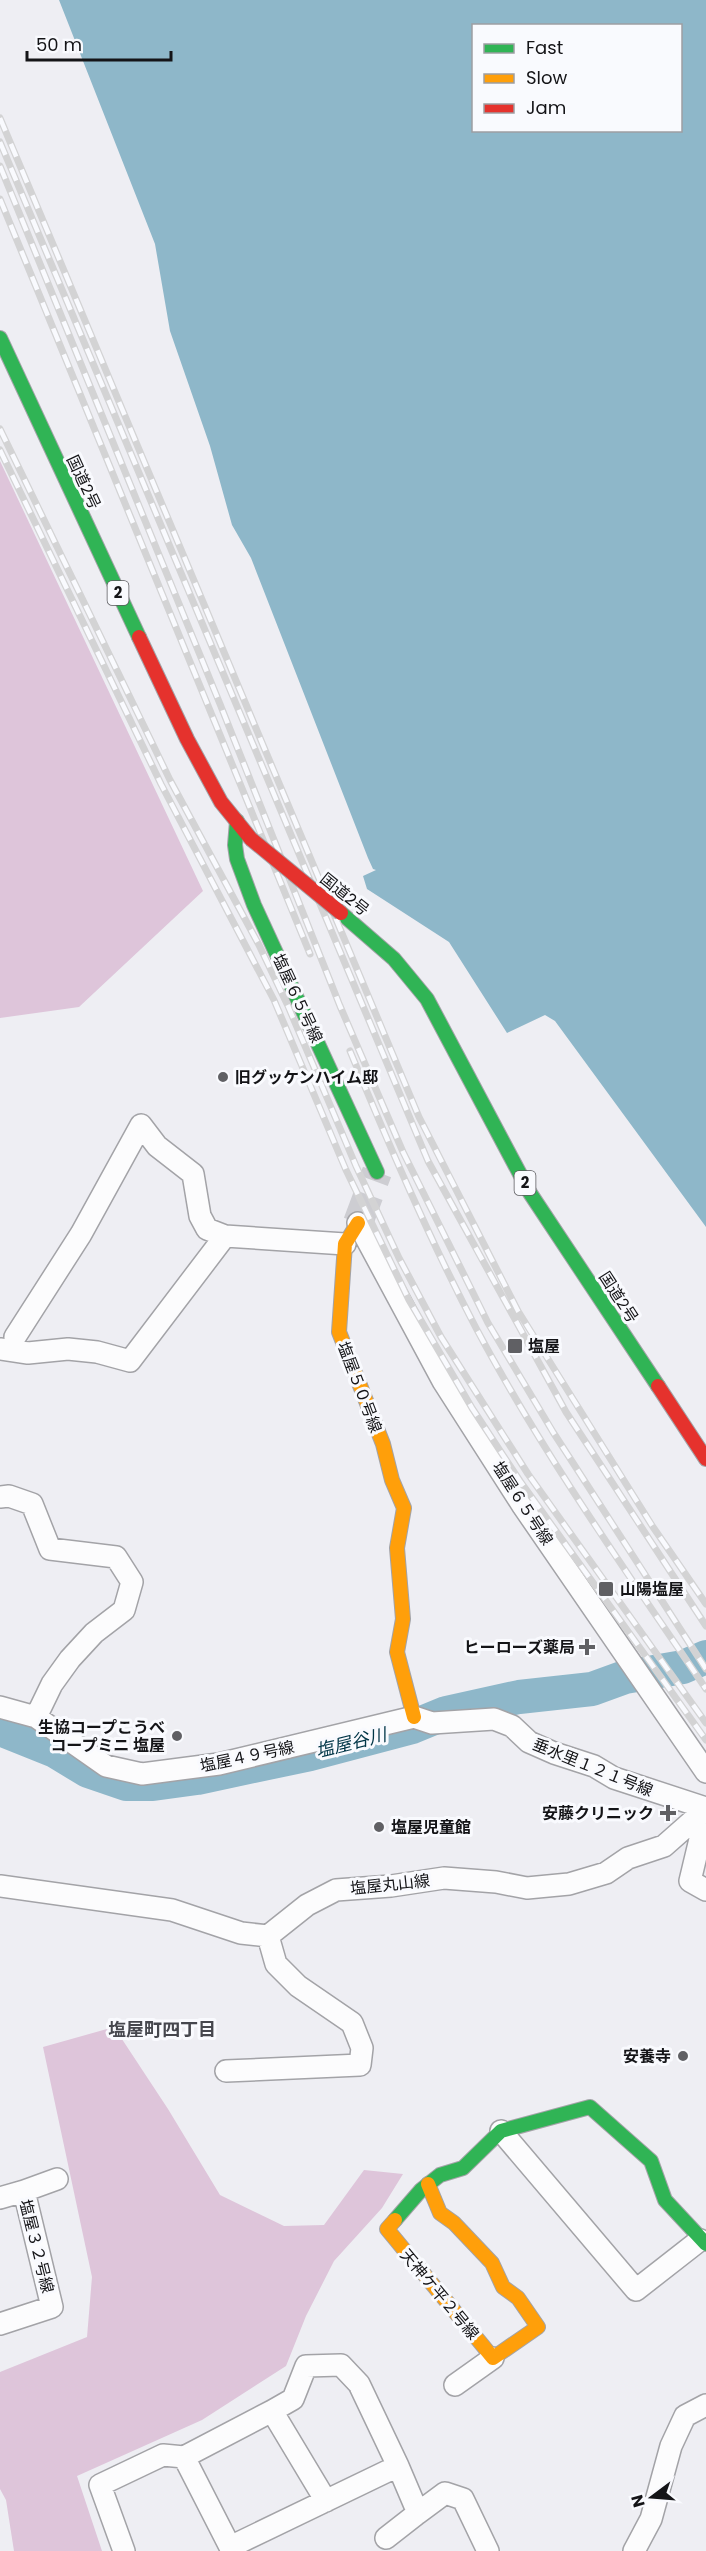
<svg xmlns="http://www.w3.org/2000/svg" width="706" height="2551" font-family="Poppins,'Noto Sans JP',sans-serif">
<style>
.forest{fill:#dec5da}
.water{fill:#8eb7c9;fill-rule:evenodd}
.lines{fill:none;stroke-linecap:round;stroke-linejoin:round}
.river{stroke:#8eb7c9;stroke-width:34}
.secondary-tunnel{stroke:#cdcdd2;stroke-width:30;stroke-dasharray:30 15;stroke-linecap:butt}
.street-casing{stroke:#a3a3a7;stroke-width:24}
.fast-casing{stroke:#a3a3a7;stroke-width:16}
.slow-casing{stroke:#a3a3a7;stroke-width:16}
.jam-casing{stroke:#a3a3a7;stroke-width:16}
.street{stroke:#fcfcfd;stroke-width:21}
.fast{stroke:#30b455;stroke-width:14}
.slow{stroke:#ff9f0a;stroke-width:14}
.jam{stroke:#e5322d;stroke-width:14}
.rail-casing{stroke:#d3d3d4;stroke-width:7}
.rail{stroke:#f9fafe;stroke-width:4.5;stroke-dasharray:14;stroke-linecap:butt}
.jam-bridge-casing{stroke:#a3a3a7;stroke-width:16;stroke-linecap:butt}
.jam-bridge{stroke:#e5322d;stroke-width:14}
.poi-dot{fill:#606064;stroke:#f9fafe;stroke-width:2}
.labels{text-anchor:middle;stroke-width:6;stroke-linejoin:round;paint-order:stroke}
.shield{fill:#f9fafe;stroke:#59595c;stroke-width:1.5}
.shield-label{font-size:15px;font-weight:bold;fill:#141417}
.street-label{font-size:16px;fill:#141417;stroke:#f9fafe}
.poi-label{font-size:16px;font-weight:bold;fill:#141417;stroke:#f9fafe;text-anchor:start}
.water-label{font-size:18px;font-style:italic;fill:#003546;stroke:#f9fafe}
.neighbourhood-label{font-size:18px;font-weight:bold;fill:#46474e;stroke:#f9fafe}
</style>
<rect width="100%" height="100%" fill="#eeeef3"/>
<path class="forest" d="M0 461 203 891 79 1007 0 1018Z
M114 2027 168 2109 220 2195 284 2226 324 2225 364 2170 403 2174 382 2208 334 2261 306 2316 286 2366 202 2420 77 2476 102 2551H14L6 2500 0 2489V2372L87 2337 92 2277 43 2047Z"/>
<path class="water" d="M59 0H706V1227L555 1021 545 1015 507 1033 449 942 367 889 363 876 376 870 373 869 368 858 251 558 232 525 210 446 170 331 155 244ZM474 26H680V130H474Z"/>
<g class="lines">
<path class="river" d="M0 1729 55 1751 88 1771 126 1784H153L197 1778 310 1754 412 1727 446 1713 519 1697 592 1689 625 1677 683 1667 706 1657"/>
<path class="secondary-tunnel" d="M358 1223 377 1172"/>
<defs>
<path id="street" d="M358 1223 443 1381 523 1506 706 1772
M15 1337 81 1234 141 1125 157 1146 193 1174 200 1216 207 1229 225 1236 345 1244
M0 1349 28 1353 68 1349 97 1352 130 1361 225 1236
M0 1497 9 1496 32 1504 50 1549 116 1557 132 1582 124 1610 94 1633 70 1659 52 1684 36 1717
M0 1707 36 1717 106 1766 142 1774 219 1764 414 1717 432 1723 494 1719 512 1726 529 1742 554 1753 594 1766 614 1778 706 1808
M706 1814 690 1881 706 1890
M0 1886 172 1910 241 1933 268 1936 307 1905 336 1890 391 1886 444 1878 496 1882 527 1888 569 1884 606 1873 628 1858 664 1846 706 1809
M226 2071 360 2065 362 2048 352 2023 298 1986 276 1964 268 1936
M501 2131 636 2290 700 2240
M24 2191 57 2179
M0 2198 24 2191 52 2307 0 2324
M455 2385 493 2358
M272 2411 293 2399 306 2366 341 2365 359 2384 398 2466
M326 2501 272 2411 184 2457 230 2547 398 2466 418 2513 445 2493 463 2499 488 2551
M386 2538 418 2513
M124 2551 100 2485 163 2455 184 2457
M634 2551 651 2519 671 2446 685 2416 706 2405"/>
<path id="fast" d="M0 338 139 637
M237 821 235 845 237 859 254 905 377 1172
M341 913 394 959 427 999 530 1193 658 1386
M395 2220 421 2190 440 2175 463 2168 501 2131 590 2107 651 2161 665 2200 706 2244"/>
<path id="slow" d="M358 1223 345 1244 339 1332 383 1444 392 1480 404 1508 397 1548 403 1619 397 1652 414 1717
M395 2220 387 2229 493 2358 538 2327 518 2298 503 2287 492 2263 454 2223 440 2213 428 2184"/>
<path id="jam" d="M139 637 187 739 221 802 251 839
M658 1386 706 1459"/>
</defs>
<use href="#street" class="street-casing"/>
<use href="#fast" class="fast-casing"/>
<use href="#slow" class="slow-casing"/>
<use href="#jam" class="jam-casing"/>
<use href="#street" class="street"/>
<use href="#fast" class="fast"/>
<use href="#slow" class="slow"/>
<use href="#jam" class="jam"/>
<defs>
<path id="rail" d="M0 118 419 1117 518 1311 653 1527 706 1604
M0 142 428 1161 566 1412 706 1626
M0 166 220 704 340 1006 403 1152 488 1323 553 1432 706 1669
M0 199 310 954
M0 429 170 780 259 945 288 1006 356 1166 399 1258 441 1337 528 1474 706 1723
M0 450 161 784 274 1000 346 1170 409 1300 472 1408 520 1481 706 1740
M350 1051C389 1145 429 1238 476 1328 543 1454 626 1571 706 1689"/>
</defs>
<use href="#rail" class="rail-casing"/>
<use href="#rail" class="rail"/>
<defs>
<path id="jam-bridge" d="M251 839 341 913"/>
</defs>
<use href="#jam-bridge" class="jam-bridge-casing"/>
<use href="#jam-bridge" class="jam-bridge"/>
</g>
<g class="poi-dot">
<circle cx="223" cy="1077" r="6"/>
<rect x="507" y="1338" width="16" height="16" rx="3"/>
<rect x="598" y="1581" width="16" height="16" rx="3"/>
<path d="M584 1638h6v6h6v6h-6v6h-6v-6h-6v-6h6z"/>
<circle cx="177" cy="1736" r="6"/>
<path d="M665 1804h6v6h6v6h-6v6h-6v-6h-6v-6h6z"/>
<circle cx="379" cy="1827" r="6"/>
<circle cx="683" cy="2056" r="6"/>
</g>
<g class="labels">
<g class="shield">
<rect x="107.5" y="581" width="21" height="24" rx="4.5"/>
<rect x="514.5" y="1171" width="21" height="24" rx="4.5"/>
</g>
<g class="shield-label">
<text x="118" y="598">2</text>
<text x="525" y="1188">2</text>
</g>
<g class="street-label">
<text transform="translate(84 482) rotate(65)" y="6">国道2号</text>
<text transform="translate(345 894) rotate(39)" y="6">国道2号</text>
<text transform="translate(298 998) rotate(65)" y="6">塩屋６５号線</text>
<text transform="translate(619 1297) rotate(57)" y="6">国道2号</text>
<text transform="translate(360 1387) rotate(69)" y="6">塩屋５０号線</text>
<text transform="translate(523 1503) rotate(57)" y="6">塩屋６５号線</text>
<text transform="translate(247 1756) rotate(-12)" y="6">塩屋４９号線</text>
<text transform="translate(593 1767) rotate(22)" y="6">垂水里１２１号線</text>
<text transform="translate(390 1884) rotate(-6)" y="6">塩屋丸山線</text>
<text transform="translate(37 2246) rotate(76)" y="6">塩屋３２号線</text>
<text transform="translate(440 2294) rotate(50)" y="6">天神ケ平２号線</text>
</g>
<g class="poi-label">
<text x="235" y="1083">旧グッケンハイム邸</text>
<text x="528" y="1352">塩屋</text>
<text x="620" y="1595">山陽塩屋</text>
<text x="575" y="1653" text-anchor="end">ヒーローズ薬局</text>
<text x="165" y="1733" text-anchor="end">生協コープこうべ<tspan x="165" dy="18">コープミニ 塩屋</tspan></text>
<text x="654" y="1819" text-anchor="end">安藤クリニック</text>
<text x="391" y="1833">塩屋児童館</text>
<text x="671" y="2062" text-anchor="end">安養寺</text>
</g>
<g class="water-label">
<text transform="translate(351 1743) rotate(-14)" y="6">塩屋谷川</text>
</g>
<g class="neighbourhood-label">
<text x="162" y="2036">塩屋町四丁目</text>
</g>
</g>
<rect x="472" y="24" width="210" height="108" fill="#f9fafe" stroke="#9d9ea2" stroke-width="1.5"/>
<rect x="484" y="44" width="30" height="9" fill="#30b455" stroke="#9d9ea2" stroke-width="1.5"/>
<text x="526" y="54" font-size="18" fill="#141417">Fast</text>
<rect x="484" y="74" width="30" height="9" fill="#ff9f0a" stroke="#9d9ea2" stroke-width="1.5"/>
<text x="526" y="84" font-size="18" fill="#141417">Slow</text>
<rect x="484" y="104" width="30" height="9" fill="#e5322d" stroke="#9d9ea2" stroke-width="1.5"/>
<text x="526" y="114" font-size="18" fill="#141417">Jam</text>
<g transform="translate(652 2497) rotate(254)" stroke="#f9fafe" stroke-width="4.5" paint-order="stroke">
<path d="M0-4.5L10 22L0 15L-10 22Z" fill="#141417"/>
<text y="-9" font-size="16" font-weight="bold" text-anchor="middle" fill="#141417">N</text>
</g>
<path d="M27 51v9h144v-9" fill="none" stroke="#141417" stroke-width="3"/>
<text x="36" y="51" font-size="18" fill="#141417" stroke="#f9fafe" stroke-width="4.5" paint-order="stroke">50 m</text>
</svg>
